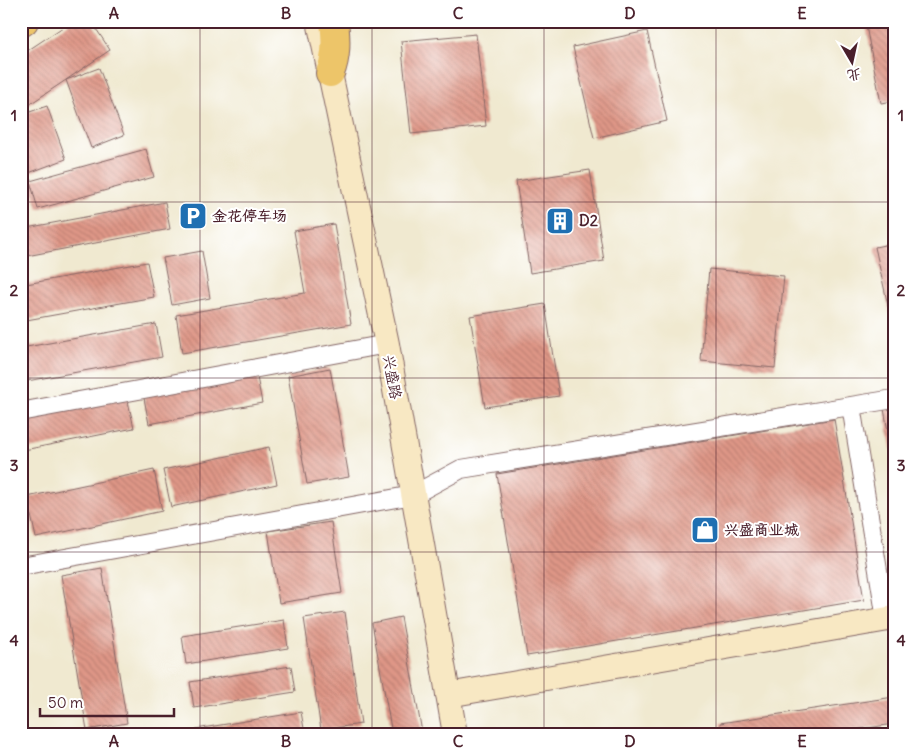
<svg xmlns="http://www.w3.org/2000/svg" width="915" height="755" font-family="Delius,'LXGW WenKai TC',sans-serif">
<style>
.building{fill:url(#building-back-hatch)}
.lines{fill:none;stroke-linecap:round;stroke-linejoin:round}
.street-casing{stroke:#846665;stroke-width:20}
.secondary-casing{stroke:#846665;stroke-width:26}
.primary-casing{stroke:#846665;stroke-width:30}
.highway-casing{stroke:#846665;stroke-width:30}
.street{stroke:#fff;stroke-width:18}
.secondary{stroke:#f8e8c3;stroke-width:24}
.primary{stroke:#edc569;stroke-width:28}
.highway{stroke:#edc569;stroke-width:28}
.grid{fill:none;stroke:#4a1f2b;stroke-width:1;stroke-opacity:0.55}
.labels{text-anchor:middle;stroke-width:4;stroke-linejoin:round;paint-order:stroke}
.poi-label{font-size:15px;font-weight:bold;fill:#4a1f2b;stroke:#fff;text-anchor:start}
.street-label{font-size:15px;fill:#4a1f2b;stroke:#fff}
.neatline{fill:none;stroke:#4a1f2b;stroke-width:2}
.grid-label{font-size:16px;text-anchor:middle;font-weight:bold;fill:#4a1f2b}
</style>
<defs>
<pattern id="building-back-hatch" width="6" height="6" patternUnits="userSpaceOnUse" patternTransform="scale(1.25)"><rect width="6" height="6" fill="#df9787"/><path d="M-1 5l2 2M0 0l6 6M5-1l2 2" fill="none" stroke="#b77b6f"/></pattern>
</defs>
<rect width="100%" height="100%" fill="#fff"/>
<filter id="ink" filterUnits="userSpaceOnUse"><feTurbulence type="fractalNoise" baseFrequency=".02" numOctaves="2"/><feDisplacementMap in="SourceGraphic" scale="10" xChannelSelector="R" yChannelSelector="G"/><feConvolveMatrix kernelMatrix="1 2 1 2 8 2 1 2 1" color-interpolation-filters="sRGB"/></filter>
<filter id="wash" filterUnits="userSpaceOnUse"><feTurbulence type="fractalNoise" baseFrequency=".0096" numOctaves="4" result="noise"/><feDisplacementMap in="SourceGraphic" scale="20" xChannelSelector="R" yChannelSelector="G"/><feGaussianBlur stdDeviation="1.12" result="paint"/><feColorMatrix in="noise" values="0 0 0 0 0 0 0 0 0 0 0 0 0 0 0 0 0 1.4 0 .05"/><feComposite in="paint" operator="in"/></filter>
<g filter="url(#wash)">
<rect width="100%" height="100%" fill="#f0e9d0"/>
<g id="blocks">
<path class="building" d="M72 21H91L110 50 66 80 99 68 124 135 91 148 66 80 21 110V55Z
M865 21H894V101L881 103Z
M647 31 667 121 594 138 573 47Z
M476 34 486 126 411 134 401 41Z
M47 106 66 159 26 174 21 160V115Z
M146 149 154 177 38 209 30 181Z
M590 170 604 261 530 273 516 181Z
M165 202 170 229 21 257V229Z
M334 224 351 324 182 353 176 315 305 293 294 231Z
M894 243V328H893L875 247Z
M202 251 210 298 172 305 163 258Z
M147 262 154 297 21 321V285Z
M709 269 784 276 775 368 701 361Z
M545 304 559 396 485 407 470 316Z
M156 324 162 357 21 382V348Z
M330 368 349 477 307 484 288 376Z
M256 372 262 403 149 424 143 393Z
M127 397 134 428 24 450 21 434V418Z
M894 407V458H893L884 409Z
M834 419 864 600 527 656 497 474Z
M269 447 277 484 171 507 163 470Z
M154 470 162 511 36 538 27 497Z
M331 522 342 593 279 603 268 531Z
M102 568 127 723 87 730 61 575Z
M345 612 361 724 321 730 304 618Z
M401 617 422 732 414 734H392L372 623Z
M284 620 288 648 186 664 182 636Z
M291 666 295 692 194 708 190 682Z
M894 697V724L827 734H722L720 723Z
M301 712 305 734H197L196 729Z"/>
</g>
</g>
<g filter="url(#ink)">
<use href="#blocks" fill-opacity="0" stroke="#846665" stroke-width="1"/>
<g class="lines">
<defs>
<path id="street" d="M851 406 886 619
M21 407 25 411 387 344
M21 566 413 495 461 469 894 399"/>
<path id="secondary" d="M319 21 387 344 455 734
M448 695 894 618"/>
<path id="primary" d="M330 73C337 56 336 39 334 21"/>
<path id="highway" d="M21 23 24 21"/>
</defs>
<use href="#street" class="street-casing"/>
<use href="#secondary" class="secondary-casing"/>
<use href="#primary" class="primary-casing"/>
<use href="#highway" class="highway-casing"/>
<use href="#street" class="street"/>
<use href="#secondary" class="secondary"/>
<use href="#primary" class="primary"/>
<use href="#highway" class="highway"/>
</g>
</g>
<path class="grid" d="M200 21V734M372 21V734M544 21V734M716 21V734M21 202H894M21 378H894M21 552H894"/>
<defs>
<symbol id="parking-square" viewBox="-11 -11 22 22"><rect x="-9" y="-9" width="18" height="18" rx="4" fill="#1f6fb2" stroke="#fff"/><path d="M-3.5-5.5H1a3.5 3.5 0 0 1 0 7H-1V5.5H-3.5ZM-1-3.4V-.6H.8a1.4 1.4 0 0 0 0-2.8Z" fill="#fff"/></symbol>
<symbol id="building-square" viewBox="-11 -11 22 22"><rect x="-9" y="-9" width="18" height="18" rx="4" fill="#1f6fb2" stroke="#fff"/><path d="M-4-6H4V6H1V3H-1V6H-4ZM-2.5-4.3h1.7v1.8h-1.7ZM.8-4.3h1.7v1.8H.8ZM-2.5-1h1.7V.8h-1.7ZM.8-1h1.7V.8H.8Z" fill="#fff"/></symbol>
<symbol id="shop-square" viewBox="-11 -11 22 22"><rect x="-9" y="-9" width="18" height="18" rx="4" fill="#1f6fb2" stroke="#fff"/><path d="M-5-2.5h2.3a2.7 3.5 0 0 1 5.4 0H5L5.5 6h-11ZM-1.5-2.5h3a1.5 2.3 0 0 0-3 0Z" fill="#fff"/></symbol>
</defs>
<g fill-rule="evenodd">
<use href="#parking-square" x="177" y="200" width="32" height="32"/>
<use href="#building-square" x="544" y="205" width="32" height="32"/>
<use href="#shop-square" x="689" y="514" width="32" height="32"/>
</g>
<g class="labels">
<g class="poi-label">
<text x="212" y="221">金花停车场</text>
<text x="579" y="226">D2</text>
<text x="724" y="535">兴盛商业城</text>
</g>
<g class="street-label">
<text transform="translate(392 377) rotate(80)" y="5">兴盛路</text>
</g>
</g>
<rect width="915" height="755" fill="none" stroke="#fff" stroke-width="55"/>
<g transform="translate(852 62) rotate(171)" stroke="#ffffff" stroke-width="4" paint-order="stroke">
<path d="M0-4L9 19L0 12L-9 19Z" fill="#4a1f2b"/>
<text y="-8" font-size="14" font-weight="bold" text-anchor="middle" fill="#4a1f2b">北</text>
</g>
<path d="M40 708v8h134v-8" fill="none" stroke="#4a1f2b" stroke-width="2.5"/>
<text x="48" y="708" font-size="15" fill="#4a1f2b" stroke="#ffffff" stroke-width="4" paint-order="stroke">50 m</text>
<rect x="28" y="28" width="860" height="700" class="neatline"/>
<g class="grid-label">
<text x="114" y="19">A</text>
<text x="286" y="19">B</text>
<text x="458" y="19">C</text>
<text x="630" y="19">D</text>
<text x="802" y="19">E</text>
<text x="14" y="121">1</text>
<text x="901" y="121">1</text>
<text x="14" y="296">2</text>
<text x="901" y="296">2</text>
<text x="14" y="471">3</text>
<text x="901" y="471">3</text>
<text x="14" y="646">4</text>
<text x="901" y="646">4</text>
<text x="114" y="747">A</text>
<text x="286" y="747">B</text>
<text x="458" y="747">C</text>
<text x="630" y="747">D</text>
<text x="802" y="747">E</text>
</g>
</svg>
